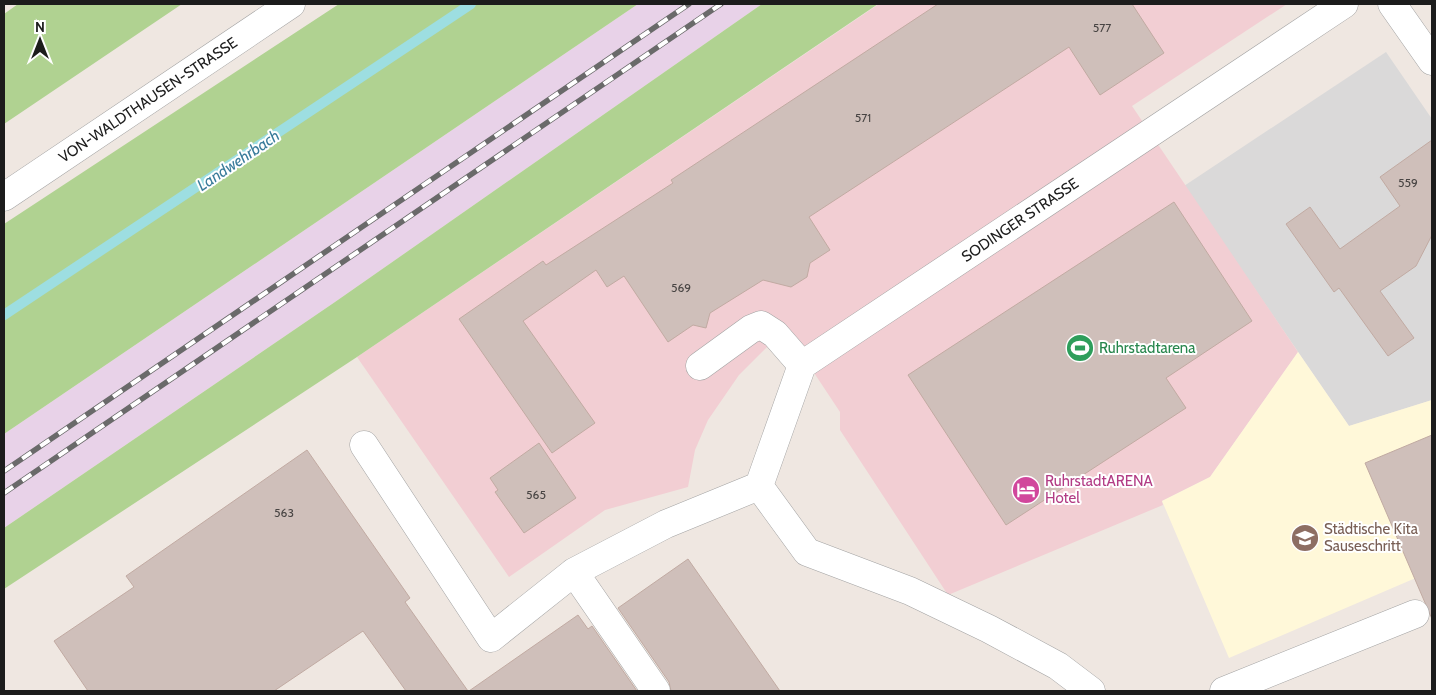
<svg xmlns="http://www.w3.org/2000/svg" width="1436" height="695" font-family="Cabin,sans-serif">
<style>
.residential{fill:#dad9d9}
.commercial{fill:#f2ced3}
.industrial{fill:#e8d2e8}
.education{fill:#fff8d9}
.forest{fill:#b0d291}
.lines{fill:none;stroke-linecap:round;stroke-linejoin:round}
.stream{stroke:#9ddee1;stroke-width:10}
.building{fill:#cfbfba;stroke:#c1aaa2}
.minor-casing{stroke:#a3a3a3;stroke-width:29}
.minor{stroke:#fff;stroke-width:28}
.rail-casing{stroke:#6a6a6a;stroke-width:5.5}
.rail{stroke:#fff;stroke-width:4;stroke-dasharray:11;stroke-linecap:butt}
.labels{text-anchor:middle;stroke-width:4;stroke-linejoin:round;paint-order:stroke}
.number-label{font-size:12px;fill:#494544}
.street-label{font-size:15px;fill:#1c1c1c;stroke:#fff}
.leisure-label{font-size:15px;fill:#27864d;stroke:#fff;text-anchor:start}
.hotel-label{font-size:15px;fill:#b23c85;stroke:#fff;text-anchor:start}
.education-label{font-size:15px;fill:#785e54;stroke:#fff;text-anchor:start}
.water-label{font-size:16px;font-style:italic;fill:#3a7c9b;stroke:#fff}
</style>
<rect width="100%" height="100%" fill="#efe7e1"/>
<path class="residential" d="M1386 52 1432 119V400L1349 426 1184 186Z"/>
<path class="commercial" d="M879 4H1287L1132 106 1298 352 1210 477 1162 501 1163 505 948 595 840 430V412L787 332 772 342 739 375 708 420 695 450 688 487 605 510 509 577 357 357Z"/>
<path class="industrial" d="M638 4H762L335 302 4 528V434Z"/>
<path class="education" d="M1298 352 1349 426 1432 400V571L1229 658 1162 501 1210 477Z"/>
<path class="forest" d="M18 4H182L4 124V14Z
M339 4H638L4 434V224Z
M762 4H878L357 357 4 589V528L335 302Z"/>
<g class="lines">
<path class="stream" d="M4 315 471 4"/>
</g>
<path class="building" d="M938 4H1132L1164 53 1100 95 1069 47 809 217 830 250 810 263 807 277 791 287 763 280 710 313 706 328 693 325 668 342 624 276 607 287 596 270 523 321 595 423 552 453 459 319 543 261 546 265 673 183 671 180Z
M1432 140V235L1416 266 1380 291 1414 338 1388 356 1339 288 1334 292 1286 224 1310 207 1340 249 1400 206 1380 177Z
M1174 202 1252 321 1166 378 1186 408 1006 525 908 375Z
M1432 435V619L1365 463Z
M539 443 576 498 524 533 495 492 498 490 490 478Z
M307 450 410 598 405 602 468 691H406L363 631 274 691H88L54 641 134 587 126 576Z
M688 559 780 691H671L669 682 618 608Z
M578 615 588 629 592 626 637 691H469Z"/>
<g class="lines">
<defs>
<path id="minor" d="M1392 4 1432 61
M4 197 291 4
M700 366 751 329 761 325 775 334 802 365
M364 445 491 638 574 572 666 524 759 486
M759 486 802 365 1344 4
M759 486 807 552 910 591 989 629 1058 666 1091 691
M574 572 656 691
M1224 691 1415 614"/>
</defs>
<use href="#minor" class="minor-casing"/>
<use href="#minor" class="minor"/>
<defs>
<path id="rail" d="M4 471 689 4
M4 493 721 4"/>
</defs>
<use href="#rail" class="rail-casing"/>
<use href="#rail" class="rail"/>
</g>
<defs>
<symbol id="stadium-disc" viewBox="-11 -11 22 22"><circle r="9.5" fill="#2e9e5b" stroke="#fff"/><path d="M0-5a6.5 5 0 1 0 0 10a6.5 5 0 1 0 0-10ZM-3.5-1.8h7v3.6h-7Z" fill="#fff"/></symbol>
<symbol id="hotel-disc" viewBox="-11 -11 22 22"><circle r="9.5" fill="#d1479c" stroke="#fff"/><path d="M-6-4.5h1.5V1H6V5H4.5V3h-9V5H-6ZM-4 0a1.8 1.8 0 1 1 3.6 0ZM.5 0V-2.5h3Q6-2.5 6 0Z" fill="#fff"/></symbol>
<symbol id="school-disc" viewBox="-11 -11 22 22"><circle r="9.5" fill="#8d6e63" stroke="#fff"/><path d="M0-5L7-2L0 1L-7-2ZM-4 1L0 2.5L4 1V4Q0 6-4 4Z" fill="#fff"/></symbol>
</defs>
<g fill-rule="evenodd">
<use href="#stadium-disc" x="1064" y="332" width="32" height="32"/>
<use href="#hotel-disc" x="1010" y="474" width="32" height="32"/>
<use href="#school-disc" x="1289" y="522" width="32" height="32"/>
</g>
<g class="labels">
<g class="number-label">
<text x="1102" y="32">577</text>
<text x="863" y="122">571</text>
<text x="1408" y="187">559</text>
<text x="681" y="292">569</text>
<text x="536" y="499">565</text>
<text x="284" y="517">563</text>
</g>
<g class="street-label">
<text transform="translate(148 100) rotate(-34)" y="5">VON-WALDTHAUSEN-STRASSE</text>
<text transform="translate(1020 220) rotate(-34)" y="5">SODINGER STRASSE</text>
</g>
<g class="leisure-label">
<text x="1099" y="353">Ruhrstadtarena</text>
</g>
<g class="hotel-label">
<text x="1045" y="486">RuhrstadtARENA<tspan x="1045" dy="17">Hotel</tspan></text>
</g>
<g class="education-label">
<text x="1324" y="534">Städtische Kita<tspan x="1324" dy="17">Sauseschritt</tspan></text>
</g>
<g class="water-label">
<text transform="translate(238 160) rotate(-34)" y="6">Landwehrbach</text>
</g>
</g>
<rect width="1436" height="695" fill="none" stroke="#1c1c1c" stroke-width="10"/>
<g transform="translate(40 40)" stroke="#ffffff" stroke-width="4" paint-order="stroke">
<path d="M0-4L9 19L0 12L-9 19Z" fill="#1c1c1c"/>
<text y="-8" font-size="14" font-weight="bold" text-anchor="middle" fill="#1c1c1c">N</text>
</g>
</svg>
